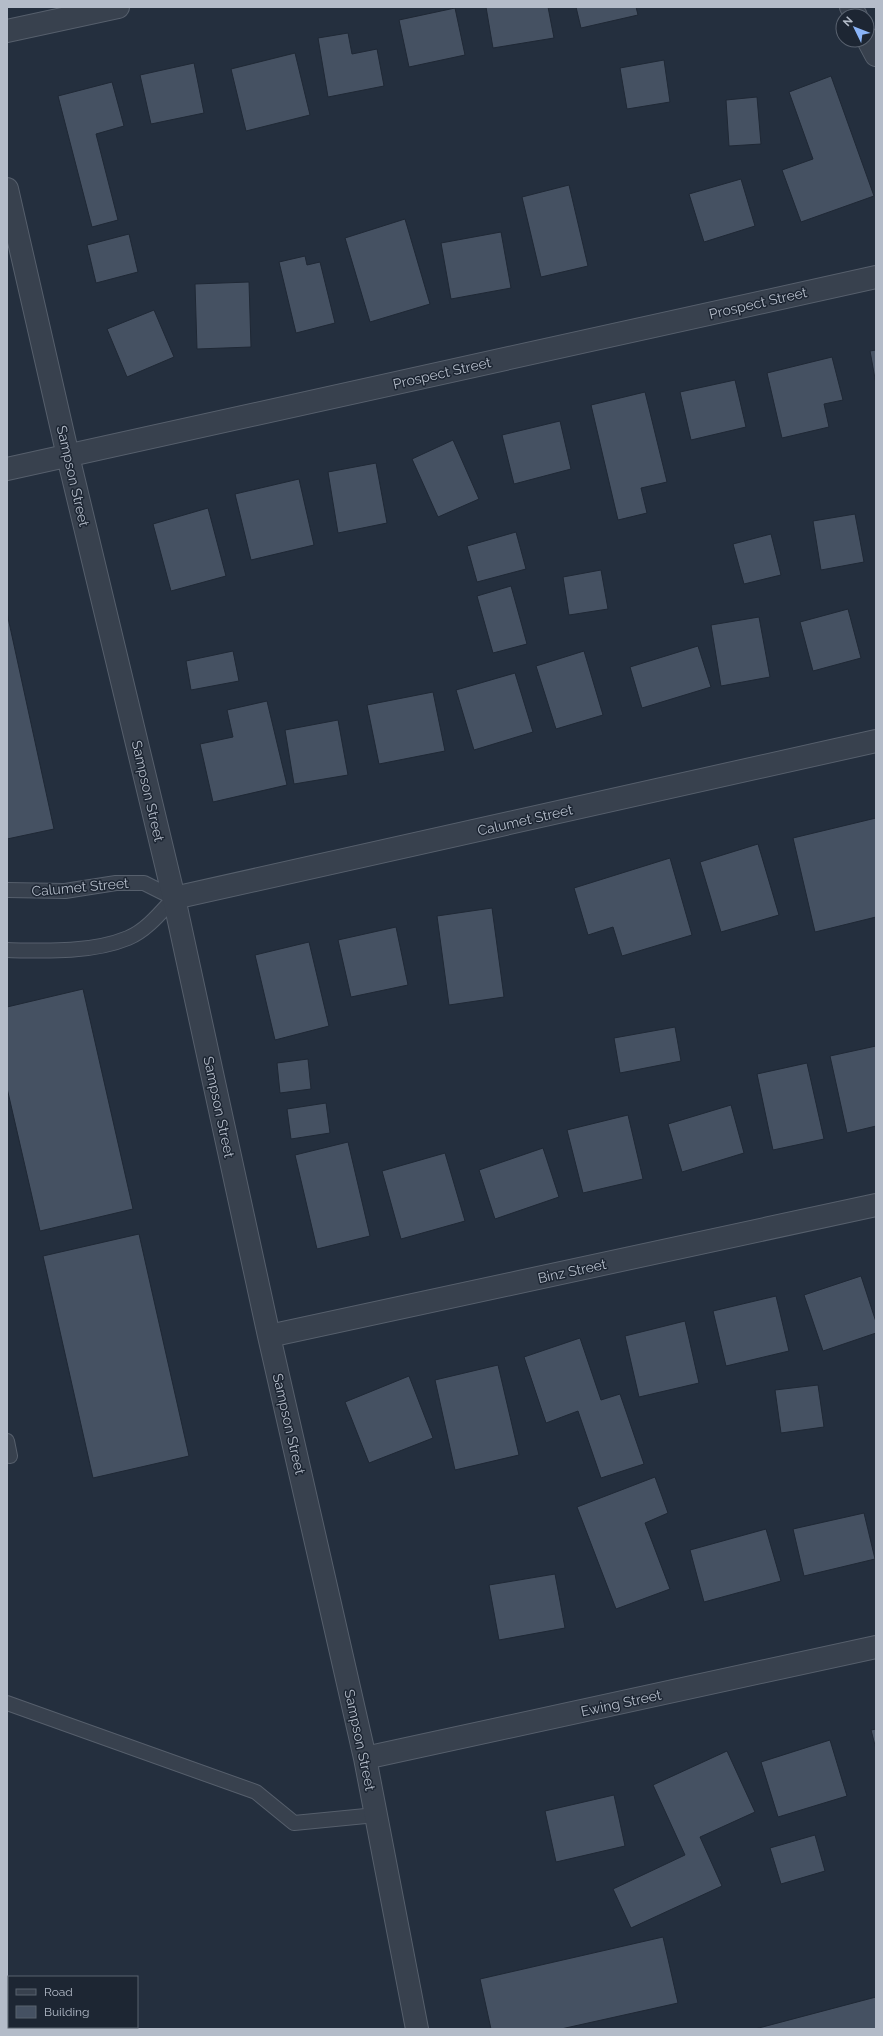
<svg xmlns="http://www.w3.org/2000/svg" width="883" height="2036" font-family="Raleway,sans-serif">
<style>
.building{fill:#455162;stroke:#1f2835}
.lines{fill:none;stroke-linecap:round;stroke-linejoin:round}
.lane-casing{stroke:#565f6c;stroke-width:16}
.street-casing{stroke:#565f6c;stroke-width:24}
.lane{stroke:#38414e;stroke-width:14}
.street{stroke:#38414e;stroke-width:22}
.labels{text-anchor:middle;stroke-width:3;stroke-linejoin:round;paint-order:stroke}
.street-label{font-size:14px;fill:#b4bcc9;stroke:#1d2633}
</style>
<rect width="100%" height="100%" fill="#242f3e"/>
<path class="building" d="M486 7H548L554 38 493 48Z
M576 7H636L638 15 581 28Z
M455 8 465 55 409 67 399 20Z
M348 33 352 54 377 49 384 86 328 97 318 38Z
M295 53 310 115 246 131 231 69Z
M664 60 670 102 627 109 620 68Z
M194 63 204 113 151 124 140 75Z
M831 76 874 196 801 222 782 170 813 159 789 92Z
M112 82 124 126 96 134 118 220 92 227 58 96Z
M757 97 761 144 729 146 726 100Z
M741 179 755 226 704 242 689 194Z
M569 185 588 266 541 277 522 197Z
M405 219 430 304 370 322 345 238Z
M501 232 511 288 451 299 441 243Z
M129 234 138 272 96 283 87 245Z
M305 256 307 265 320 262 335 323 296 333 279 262Z
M249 282 251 347 197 349 195 284Z
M154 310 174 357 127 377 107 329Z
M876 350V384L870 351Z
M832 357 843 400 824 404 829 427 782 438 767 373Z
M735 380 746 427 691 440 680 392Z
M645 392 667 482 641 488 647 513 618 520 591 405Z
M560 421 571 469 514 484 502 435Z
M453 440 479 499 438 517 412 459Z
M376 463 387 523 338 533 328 472Z
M299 479 314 545 251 560 235 494Z
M208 508 226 576 171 591 153 524Z
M855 514 864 562 821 570 813 521Z
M516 532 526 569 477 582 467 546Z
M771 534 781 575 744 584 733 544Z
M601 570 608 609 569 615 563 577Z
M511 586 527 644 493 653 477 596Z
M848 609 861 658 813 671 800 622Z
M7 613 54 829 7 839Z
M759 617 770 677 721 686 711 625Z
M698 646 711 687 642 708 630 667Z
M233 651 239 681 191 690 186 661Z
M584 651 603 715 556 729 536 666Z
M515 673 533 732 474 750 456 690Z
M433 692 445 751 379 764 367 705Z
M267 701 287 785 213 802 200 744 233 737 227 710Z
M338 720 348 775 294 784 285 730Z
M876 818V917L815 932 793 838Z
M758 844 779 915 721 932 700 862Z
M670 858 692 935 622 956 613 927 588 935 574 888Z
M492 908 504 997 449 1005 437 916Z
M396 927 408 985 351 997 338 940Z
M309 942 329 1026 275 1040 255 955Z
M83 989 133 1209 40 1231 7 1088V1007Z
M675 1027 681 1061 620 1073 614 1038Z
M876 1046V1126L847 1133 830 1056Z
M308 1059 311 1089 280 1093 277 1063Z
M807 1063 824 1139 773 1150 757 1074Z
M326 1103 330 1133 291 1139 287 1109Z
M731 1105 744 1153 682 1172 668 1124Z
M628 1115 643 1179 583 1193 567 1130Z
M348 1142 370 1236 317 1249 295 1155Z
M543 1148 559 1197 495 1219 479 1170Z
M445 1153 465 1221 401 1239 382 1171Z
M139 1234 189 1456 93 1478 43 1256Z
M861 1276 876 1322V1333L823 1351 804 1295Z
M776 1296 789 1351 726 1366 713 1311Z
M685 1321 699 1383 639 1397 625 1336Z
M580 1338 601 1400 620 1394 644 1464 601 1478 578 1411 546 1423 524 1357Z
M498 1365 519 1455 455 1470 435 1380Z
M409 1376 433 1438 369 1463 345 1402Z
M818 1385 824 1427 781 1433 775 1390Z
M655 1477 668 1513 645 1523 670 1589 616 1609 577 1507Z
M864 1513 875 1559 804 1576 793 1529Z
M766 1529 781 1581 704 1602 690 1550Z
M555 1574 565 1628 499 1640 489 1585Z
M876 1729V1749L871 1730Z
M830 1740 847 1796 778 1817 761 1762Z
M727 1751 755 1812 700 1837 722 1886 631 1928 613 1889 685 1855 653 1785Z
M614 1795 625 1846 556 1862 545 1811Z
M815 1835 825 1871 781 1884 770 1848Z
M663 1937 678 2003 561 2029H491L480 1979Z
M876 1997V2029H755Z"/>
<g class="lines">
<defs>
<path id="lane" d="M7 890 65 891 116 883H144L174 898C161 912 147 930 128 938 92 953 45 951 7 950
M7 1441 10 1456
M7 1703 256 1792 294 1823 376 1815"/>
<path id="street" d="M851 7 856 16
M7 31 118 7
M867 38 876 55
M7 189 68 456 174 898 269 1336 365 1758 417 2029
M7 469 876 277
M174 898 876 741
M269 1336 876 1205
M365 1758 876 1647"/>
</defs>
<use href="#lane" class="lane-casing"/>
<use href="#street" class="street-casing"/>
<use href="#lane" class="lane"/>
<use href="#street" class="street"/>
</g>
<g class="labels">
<g class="street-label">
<text transform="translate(758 303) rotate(-13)" y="5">Prospect Street</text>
<text transform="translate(442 373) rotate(-13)" y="5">Prospect Street</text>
<text transform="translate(73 476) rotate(77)" y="5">Sampson Street</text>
<text transform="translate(148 791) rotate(77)" y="5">Sampson Street</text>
<text transform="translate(525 820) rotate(-13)" y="5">Calumet Street</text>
<text transform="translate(80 887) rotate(-5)" y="5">Calumet Street</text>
<text transform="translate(219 1107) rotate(78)" y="5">Sampson Street</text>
<text transform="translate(572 1271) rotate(-12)" y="5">Binz Street</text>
<text transform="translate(289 1424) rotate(77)" y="5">Sampson Street</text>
<text transform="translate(621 1703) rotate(-12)" y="5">Ewing Street</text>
<text transform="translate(360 1740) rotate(78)" y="5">Sampson Street</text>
</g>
</g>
<rect width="883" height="2036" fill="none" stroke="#b4bcc9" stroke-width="16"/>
<rect x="8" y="1976" width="130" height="52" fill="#1d2633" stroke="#59626f"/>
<rect x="16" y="1989" width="20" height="6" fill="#38414e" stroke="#59626f"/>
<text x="44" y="1996" font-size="12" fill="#b4bcc9">Road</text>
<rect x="16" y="2006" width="20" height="12" fill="#455162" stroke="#59626f"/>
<text x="44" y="2016" font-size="12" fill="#b4bcc9">Building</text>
<g transform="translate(855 28) rotate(313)"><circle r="19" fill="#1d2633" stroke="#59626f"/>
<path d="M0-3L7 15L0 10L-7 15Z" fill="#8ab4f8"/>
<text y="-6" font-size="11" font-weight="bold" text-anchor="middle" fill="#b4bcc9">N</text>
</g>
</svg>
